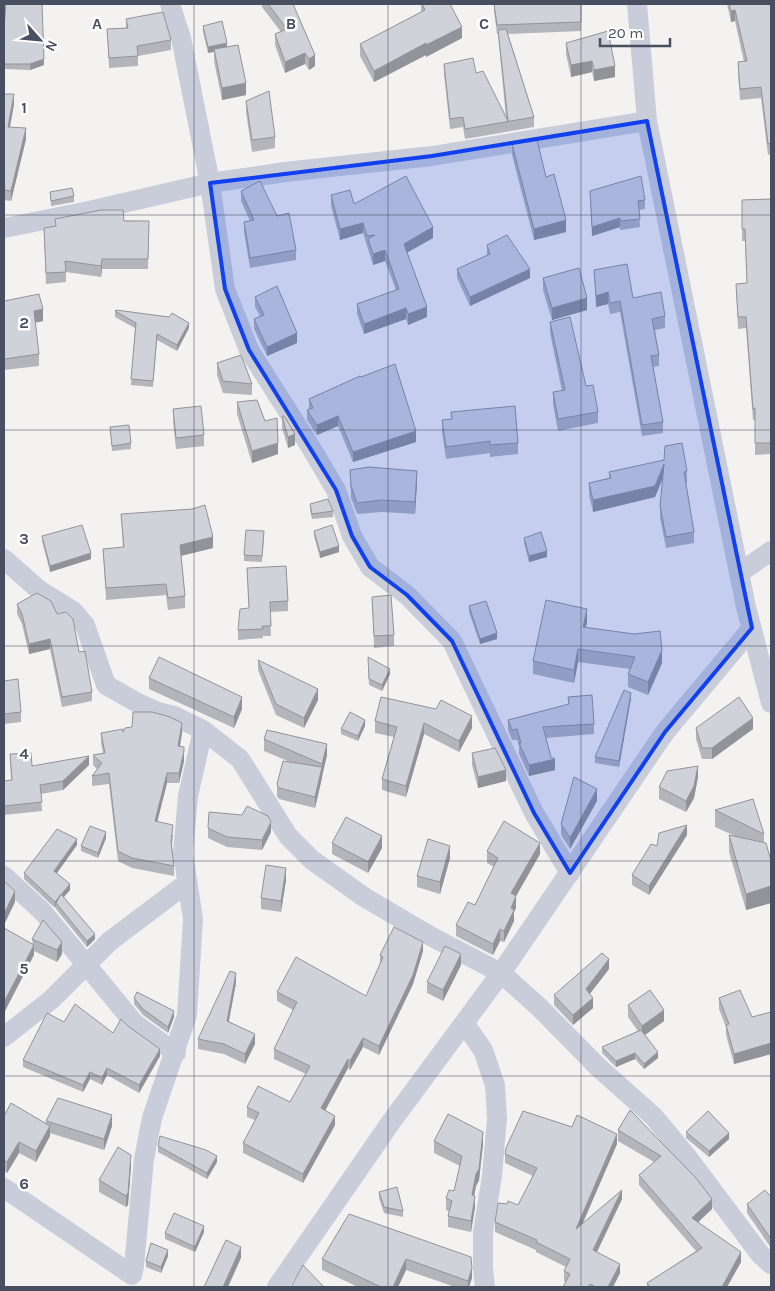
<svg xmlns="http://www.w3.org/2000/svg" width="775" height="1291" font-family="Karla,sans-serif">
<style>
.lines{fill:none;stroke-linecap:round;stroke-linejoin:round}
.street{stroke:#c8cdd9;stroke-width:20}
.wall{fill:#b3b5bb}
.shaded-wall{fill:#929398}
.building{fill:#d0d2d9;stroke:#929398}
.marked{fill:#1040ef;fill-opacity:0.2;stroke:#1040ef;stroke-width:4;stroke-linejoin:round}
.grid{fill:none;stroke:#484f60;stroke-width:1;stroke-opacity:0.55}
.grid-label{font-size:16px;text-anchor:middle;font-weight:bold;fill:#484f60;stroke:#fff;stroke-width:5;stroke-linejoin:round;paint-order:stroke}
</style>
<rect width="100%" height="100%" fill="#f4f2f1"/>
<g class="lines">
<path class="street" d="M170 4 181 38 210 183 225 289 249 350 310 446 336 490 352 536 370 567 407 595 452 641 534 813 570 873
M637 4 647 121 746 607 771 703
M4 228 89 211 210 183 285 172 432 156 647 121
M4 559 39 590 73 611 85 625 106 685 136 702 158 712 174 716 203 730 240 759 288 836 312 860 364 897 432 937 501 973 539 1007 598 1067 654 1117 688 1158 760 1254 771 1264
M739 573 771 551
M4 876 42 911 135 1024 176 1053
M464 1023 483 1050 495 1085 497 1118 492 1176 483 1232V1269L485 1287
M4 1037 52 999 110 941 187 883
M4 1188 132 1275 134 1266 144 1159 152 1118 187 1015 193 919 183 853 188 796 203 730
M277 1287 391 1122 501 973 665 732 752 628"/>
</g>
<path class="wall" d="M262 4H293L315 66 309 70 305 64 285 73 275 45V34L281 32 262 7Z
M421 4H450L462 38 426 57V55L374 82 360 56V44L421 12Z
M494 4H581V31L508 34 534 117V127L465 139 463 127 450 129 444 74V64L476 73 506 118 498 34H497L494 11Z
M727 4H771V154L768 155 761 98 740 100 738 73V62H744L735 21 731 22Z
M126 19 171 40V50L138 56V66L109 68 107 29 126 28Z
M4 26 44 65 30 70 4 69Z
M203 26 227 47 246 95 222 100 214 61V52L208 53 203 32Z
M566 43 615 77 594 81 592 72 571 77 566 54Z
M4 94 14 104 10 127 26 139 11 201 4 200Z
M246 101 275 137V148L252 152 246 112Z
M512 144 566 232 534 240 512 155Z
M241 191 296 250V260L250 268 244 232V222L250 221 241 201Z
M590 191 645 200V209L639 210 640 227 620 230V227L592 236Z
M50 192 74 196V202L51 206Z
M331 195 354 204 433 238 407 253 427 317 408 325 406 319 364 334 357 314V304L396 290 385 261 373 265 363 233 340 240 331 206Z
M771 199V454L755 455V420H753L746 328 738 329 736 284 747 283 745 241H742V200Z
M55 219 149 221 148 269H102L101 277 66 272V282L46 284 44 228 55 226Z
M487 245 530 278 470 306 457 278V269L487 255Z
M594 270 633 298 665 316V328L655 330 659 355V366L653 367 663 422V433L642 436 620 312 610 314 608 304 596 307Z
M4 272 5 277V289H4Z
M543 278 587 310 552 320 543 290Z
M255 297 297 343 267 356 254 329V319L260 316 255 307Z
M4 301 43 321 35 322 39 354V366L4 370Z
M115 311 189 328 177 351 157 340 153 387 131 385 135 328 115 317Z
M550 322 586 386 598 412V423L558 431 553 404V392L562 391 550 333Z
M217 363 252 384V395L223 393 217 375Z
M361 377 416 442 353 462 338 426 317 435 307 420V410L309 409V399Z
M237 402 278 454 252 463 237 414Z
M173 409 204 435V446L176 449 173 421Z
M451 412 518 443V454L490 457V453L446 459 442 432V420L451 419Z
M282 416 295 445 288 448 282 428Z
M110 427 131 443V449L112 451Z
M350 470 417 482 415 514 382 512 357 514 351 498Z
M687 471V483H686L694 532V543L666 548 660 518V506L663 478 655 497 593 512 589 495V483L609 478V472Z
M310 504 333 511V517L312 519 310 510Z
M121 514 213 548 181 556 185 596V608L168 610 166 595 106 600 103 549 123 548Z
M314 531 339 552 320 558 314 536Z
M42 536 91 559 50 572 42 541Z
M264 537 262 562 244 561V555Z
M524 538 547 557 529 562 524 543Z
M247 568 288 601V611L270 612 271 636H263V638L238 640V630L249 608Z
M372 597 394 635V646L374 648Z
M17 604 57 614 92 692V701L62 707 50 649 29 654 22 624 17 614Z
M469 606 497 639 480 644 469 612Z
M587 622 586 627 662 663 648 695 628 687V674L630 669 578 662 574 683 533 674V661Z
M258 660 318 700 304 728 276 715 258 670Z
M368 663 390 674 382 691 369 685Z
M149 678 242 709 234 728 149 689Z
M4 681 21 712V722L4 724Z
M381 697 472 728 459 752 424 734 406 797 382 790V779L394 737 375 733V721Z
M568 697 594 724V734L546 738 551 757 555 770 529 776 519 754V746L517 740H512L508 730V720L568 705Z
M631 698 619 767 595 763V757Z
M365 726 358 741 341 734V729Z
M696 728 753 729 712 759H702L696 739Z
M123 732 182 733 180 747 184 761 179 783H167L157 822 173 835 172 847 174 866V876L132 868 118 861 109 784 92 786V776L97 769 93 765V755L103 753 101 743V733Z
M264 739 327 755 315 808 279 799 277 796V784L290 762 264 751Z
M472 753 506 781 478 788 472 765Z
M10 754 32 766 89 765 63 790 41 794 42 811 4 815V781L11 780Z
M698 777 694 798 686 812 659 799V787Z
M597 801 570 849 561 835V824Z
M715 810 764 834V843L771 861V903L746 910 729 852V835L735 836 715 827Z
M208 828 271 832 262 850 227 847 208 838Z
M687 835 649 895 632 885V875L657 846Z
M106 838 98 858 81 851V846Z
M332 843 382 848 368 873 332 854Z
M77 845 57 873 70 890 63 897 95 939 87 947 56 909V906L55 908 24 879V873Z
M487 851 540 854 516 896V908L514 912V921L504 942 500 941 493 955 456 936V925L475 905 494 867 487 863Z
M450 858 440 894 417 887V876Z
M286 880 281 912 261 909V898Z
M43 920 62 954 57 962 34 951V955L32 939Z
M423 951 413 984 379 1055 363 1047 350 1070 348 1068 325 1111 335 1125 303 1183 243 1153V1143L255 1120 247 1117V1107L290 1102 306 1074 274 1059V1049L293 1010 277 1001V992L366 996 380 964V955Z
M461 965 443 1001 427 993V982Z
M609 969 590 993 593 1008 573 1025 554 1005V995Z
M236 983 229 1021 255 1044 245 1064 224 1054 198 1049V1039Z
M134 998 174 1017 168 1033 143 1015 134 1004Z
M719 998 752 1017 771 1012V1054L734 1064 726 1035V1027L719 1009Z
M628 1005 664 1021 645 1035 658 1058 644 1069 635 1059 616 1067 602 1053V1047L638 1031 628 1017Z
M64 1022 113 1033 128 1026 160 1056 139 1093 107 1075 102 1085 90 1079 83 1092 23 1067V1060Z
M630 1110 712 1209 698 1222 741 1262 727 1287H647V1283L696 1251 639 1185V1175L654 1162 618 1141V1130Z
M4 1116 46 1123V1121L112 1126 104 1150 50 1133V1136L36 1162 19 1153 7 1173 4 1171Z
M686 1132 729 1139 709 1157 686 1138Z
M434 1141 483 1144 479 1180 476 1186 474 1196 475 1207 471 1232 448 1227V1216L449 1211 446 1210V1198L454 1191 460 1166 434 1153Z
M617 1144 582 1223 622 1199 597 1252 620 1273 613 1287H563L566 1282 564 1281V1271L566 1267 536 1252V1250L495 1232V1222L507 1204 518 1205 533 1176 505 1163V1154Z
M158 1146 217 1162 207 1179 158 1152Z
M131 1166 128 1205 126 1207 99 1192V1180Z
M379 1192 403 1211V1217L384 1213 379 1198Z
M771 1197V1248L747 1213V1204Z
M349 1214 472 1278 469 1287H455L406 1270 398 1287H358L322 1270V1259Z
M204 1232 195 1252 165 1239V1233Z
M168 1256 161 1273 146 1267V1261Z"/>
<path class="shaded-wall" d="M735 10V21L731 22V11Z
M462 27V38L426 57V45Z
M227 43V49L208 53V47Z
M426 43V55L374 82V71Z
M305 53V64L285 73V62Z
M315 55V66L309 70V59Z
M44 59V65L30 70V64Z
M592 61V72L571 77V65Z
M615 66V77L594 81V70Z
M246 83V95L222 100V88Z
M14 94V104L8 137V127Z
M26 128V139L11 201V191Z
M620 218V227L592 236V227Z
M566 220V232L534 240V229Z
M363 223V233L340 240V229Z
M433 227V238L404 254V244Z
M385 250V261L373 265V254Z
M102 259V269L101 277V266Z
M530 269V278L470 306V297Z
M608 292V304L596 307V296Z
M587 298V310L552 320V308Z
M427 307V317L408 325V314Z
M406 308V319L364 334V324Z
M43 309V321L34 323V311Z
M189 323V328L177 351V345Z
M297 333V343L267 356V347Z
M338 416V426L317 435V425Z
M416 431V442L353 462V452Z
M295 434V445L288 448V437Z
M278 443V454L252 463V451Z
M664 464V475L655 497 593 512V500Z
M417 471V482L415 514V502Z
M213 537V548L180 556V545Z
M339 546V552L320 558V552Z
M547 551V557L529 562V556Z
M91 553V559L50 572V566Z
M587 609V622L583 640V627Z
M497 633V639L480 644V639Z
M50 639V649L29 654V644Z
M578 649V662L574 683V670Z
M662 650V663L648 695V682Z
M390 669V674L382 691V685Z
M318 689V700L304 728V718Z
M631 693V698L619 767V761Z
M242 697V709L234 728V717Z
M472 716V728L459 752V741Z
M753 718V729L712 759V748Z
M365 720V726L358 741V736Z
M182 723V733L178 756V746Z
M424 723V734L406 797V786Z
M327 744V755L322 776V764Z
M184 751V761L179 783V773Z
M89 756V765L63 790V781Z
M555 759V770L529 776V765Z
M698 766V777L694 798 686 812V801Z
M322 767V778L315 808V797Z
M506 770V781L478 788V777Z
M167 773V783L155 831V821Z
M597 789V801L570 849V838Z
M271 822V832L262 850V840Z
M687 825V835L649 895V886Z
M106 832V838L98 858V853Z
M382 836V848L368 873V862Z
M77 839V845L54 877V871Z
M540 843V854L511 905V893Z
M450 846V858L440 894V882Z
M286 868V880L281 912V901Z
M70 884V890L57 905 56 903V906L55 908V902Z
M771 886V903L746 910V894Z
M15 891V902L4 925V914Z
M516 896V908L514 912V921L504 942V931L511 908Z
M500 929V941L493 955V944Z
M95 934V939L87 947V941Z
M62 942V954L57 962V950Z
M423 942V951L413 984 379 1055V1046Z
M34 945V955L4 1013V1002Z
M461 954V965L443 1001V990Z
M609 959V969L586 999V989Z
M236 973V983L227 1030V1021Z
M593 998V1008L573 1025V1015Z
M664 1010V1021L642 1037V1026Z
M174 1011V1017L168 1033V1027Z
M255 1034V1044L245 1064V1054Z
M363 1038V1047L350 1070V1061Z
M771 1043V1054L734 1064V1054Z
M160 1049V1056L139 1093V1085Z
M658 1052V1058L644 1069V1064Z
M635 1053V1059L616 1067V1061Z
M348 1059V1068L321 1118V1108Z
M107 1068V1075L102 1085V1078Z
M90 1072V1079L83 1092V1085Z
M112 1115V1126L104 1150V1139Z
M335 1116V1125L303 1183V1174Z
M50 1126V1136L36 1162V1151Z
M483 1132V1144L479 1180 476 1186 472 1206V1195Z
M729 1133V1139L709 1157V1151Z
M617 1134V1144L576 1239V1229Z
M19 1142V1153L7 1173V1162Z
M131 1155V1166L128 1205 126 1207V1196Z
M217 1156V1162L207 1179V1173Z
M622 1190V1199L593 1260V1250Z
M475 1196V1207L471 1232V1221Z
M712 1199V1209L692 1228V1218Z
M204 1226V1232L195 1252V1247Z
M241 1247V1258L228 1287H223Z
M168 1250V1256L161 1273V1267Z
M741 1252V1262L727 1287H722Z
M406 1259V1270L398 1287H393Z
M620 1264V1273L613 1287H608Z
M472 1268V1278L469 1287H468V1281Z"/>
<path class="building" d="M6 4H42L44 59 30 64H4V26Z
M268 4H293L315 55 309 59 305 53 285 62 275 34 287 29Z
M422 4H450L462 27 426 45V43L374 71 360 44 425 10Z
M494 4H581V22L497 25Z
M729 4H771V143L768 144 761 87 740 89 738 62 747 61 735 10 731 11Z
M163 12 171 40 137 46 138 56 109 58 107 29 128 28 126 19Z
M222 21 227 43 208 47 203 26Z
M506 29 534 117 465 129 463 117 450 119 444 64 473 58 476 73 483 71 508 121 498 30Z
M608 31 615 66 594 70 592 61 571 65 566 43Z
M238 45 246 83 222 88 214 49Z
M269 91 275 137 252 140 246 101Z
M4 94H14L8 127 26 128 11 191 4 190Z
M537 140 546 177 554 174 566 220 534 229 512 144Z
M406 176 433 227 404 244 427 307 408 314 406 308 364 324 357 304 399 289 385 250 373 254 368 239 375 235 367 236 363 223 340 229 331 195 350 190 354 204Z
M641 176 645 200 638 201 640 219 620 221V218L592 227 590 191Z
M260 181 277 216 289 213 296 250 250 258 244 222 254 220 241 191Z
M72 188 74 196 51 201 50 192Z
M771 199V443H755V408L753 409 746 317H738L736 284 747 283 745 229H742V200Z
M101 210H123L124 221H149L148 259H102L101 266 65 261 66 272 46 273 44 228 56 226 55 219Z
M507 235 530 269 470 297 457 269 490 254 487 245Z
M627 264 633 298 661 292 665 316 652 319 659 355 651 356 663 422 642 425 620 301 610 303 608 292 596 296 594 270Z
M579 268 587 298 552 308 543 278Z
M277 286 297 333 267 347 254 319 264 315 255 297Z
M39 294 43 309 34 311 39 354 4 359V301Z
M116 310 169 317 172 313 189 323 177 345 157 334 153 381 131 379 136 323 115 311Z
M570 317 586 386 593 385 598 412 558 419 553 392 565 390 550 322Z
M241 355 252 384 223 381 217 363Z
M395 364 416 431 353 452 338 416 317 425 307 410 313 408 309 399 360 376 361 377Z
M257 400 265 421 277 418 278 443 252 451 237 402Z
M201 406 204 435 176 438 173 409Z
M515 406 518 443 490 445V441L446 447 442 420 452 419 451 412Z
M282 416H284L295 434 288 437Z
M129 425 131 443 112 446 110 427Z
M682 443 687 471 684 472 694 532 666 537 660 506 664 464 655 486 593 500 589 483 611 478 609 472 664 460 665 446Z
M369 467 417 471 415 502 382 500 357 503 351 486 350 470Z
M328 499 333 511 312 514 310 504Z
M205 505 213 537 180 545 185 596 168 598 166 584 106 588 103 549 124 547 121 514 192 509Z
M82 525 91 553 50 566 42 536Z
M332 525 339 546 320 552 314 531Z
M246 530 264 531 262 556 244 555Z
M541 532 547 551 529 556 524 538Z
M286 566 288 601 270 602 271 626H262L263 629 238 630 240 609 249 608 247 568Z
M37 593 51 601 57 614 66 612 73 619 79 652 85 651 92 692 62 697 50 639 29 644 22 614 17 604Z
M391 595 394 635 374 636 372 597Z
M546 600 587 609 583 627 634 634 660 631 662 650 648 682 628 674 635 657 578 649 574 670 533 661Z
M486 601 497 633 480 639 469 606Z
M159 657 242 697 234 717 149 678Z
M368 657 390 669 382 685 369 679Z
M258 660 318 689 304 718 276 704Z
M18 679 21 712 4 714V681Z
M624 690 631 693 619 761 595 757Z
M592 695 594 724 543 727 551 757 555 759 529 765 519 743H521L517 729 512 730 508 720 569 704 568 697Z
M381 697 436 709 441 700 472 716 459 741 424 723 406 786 382 779 397 727 375 721Z
M739 697 753 718 712 748H702L696 728Z
M133 712H152L170 717 182 723 178 746 184 747V751L179 773H167L155 821 173 825 171 842 174 866 132 858 118 851 109 773 92 776 102 763 93 755 105 753 101 733 123 729V732L125 728 132 727Z
M350 712 365 720 358 736 341 729Z
M267 730 327 744 322 764 264 739Z
M495 748 506 770 478 777 472 753Z
M31 753 32 766 89 756 63 781 40 785 42 802 4 806V781L12 780 10 754Z
M283 761 322 767 315 797 279 788 277 784Z
M698 766 694 786 686 801 659 787 667 771Z
M574 777 597 789 570 838 561 824Z
M753 799 764 834 715 810Z
M247 806 268 816 271 822 262 840 227 837 208 828 209 812 242 815Z
M346 817 382 836 368 862 332 843Z
M504 821 540 843 511 893 516 896 511 908 514 910 504 931 500 929 493 944 456 925 468 902 475 905 498 858 487 851Z
M687 825 649 886 632 875 651 844 657 846 659 833Z
M90 826 106 832 98 853 81 846Z
M57 829 77 839 54 871 70 884 55 902 24 873Z
M729 835 766 843 771 861V886L746 894Z
M428 839 450 846 440 882 417 876Z
M266 865 286 868 281 901 261 898Z
M4 881 15 891 4 914Z
M61 894 95 934 87 941 56 903Z
M43 920 62 942 57 950 32 939Z
M394 927 423 942 413 975 379 1046 363 1038 350 1061 348 1059 321 1108 335 1116 303 1174 243 1143 259 1113 247 1107 258 1086 290 1102 310 1066 274 1049 297 1002 277 992 296 957 366 996 383 957 380 955Z
M4 928 34 945 4 1002Z
M445 946 461 954 443 990 427 982Z
M602 953 609 959 586 989 593 998 573 1015 554 995Z
M230 971 236 973 227 1021 255 1034 245 1054 224 1044 198 1039Z
M650 990 664 1010 642 1026 628 1005Z
M740 990 752 1017 771 1012V1043L734 1054 726 1025 729 1024 719 998Z
M137 992 174 1011 168 1027 143 1009 134 998Z
M75 1004 113 1033 121 1019 128 1026 160 1049 139 1085 107 1068 102 1078 90 1072 83 1085 23 1060 47 1013 64 1022Z
M641 1030 658 1052 644 1064 635 1053 616 1061 602 1047Z
M58 1098 112 1115 104 1139 46 1121Z
M11 1103 50 1126 36 1151 19 1142 7 1162 4 1160V1116Z
M630 1110 696 1178 712 1199 692 1218 741 1252 722 1287H650L647 1283 702 1248 639 1175 661 1156 618 1130Z
M523 1111 572 1127 577 1115 617 1134 576 1229 622 1190 593 1250 620 1264 608 1287H596L590 1284 588 1287H563L570 1274 564 1271 570 1259 536 1242 537 1240 495 1222 498 1203 507 1204 508 1201 518 1205 537 1168 505 1154 506 1148Z
M708 1111 729 1133 709 1151 686 1132Z
M448 1114 483 1132 479 1169 476 1174 472 1195 475 1196 471 1221 448 1216 452 1201 446 1198 449 1190 454 1191 462 1156 434 1141Z
M160 1136 206 1150 217 1156 207 1173 158 1146Z
M118 1147 131 1155 128 1193 126 1196 99 1180Z
M397 1187 403 1211 384 1207 379 1192Z
M765 1190 771 1197V1239L747 1204Z
M174 1213 204 1226 195 1247 165 1233Z
M349 1214 471 1257 472 1268 468 1281 406 1259 393 1287H381L322 1259Z
M226 1240 241 1247 223 1287H204Z
M151 1243 168 1250 161 1267 146 1261Z
M303 1265 324 1287H291Z"/>
<path class="marked" d="M647 121 752 628 665 732 570 873 534 813 452 641 407 595 370 567 352 536 336 490 249 350 225 289 210 183 432 156Z"/>
<path class="grid" d="M194 4V1287M388 4V1287M581 4V1287M4 215H771M4 430H771M4 646H771M4 861H771M4 1076H771"/>
<g class="grid-label">
<text x="97" y="29">A</text>
<text x="291" y="29">B</text>
<text x="484" y="29">C</text>
<text x="24" y="113">1</text>
<text x="24" y="328">2</text>
<text x="24" y="544">3</text>
<text x="24" y="759">4</text>
<text x="24" y="974">5</text>
<text x="24" y="1189">6</text>
</g>
<rect width="775" height="1291" fill="none" stroke="#484f60" stroke-width="10"/>
<g transform="translate(40 40) rotate(117)" stroke="#ffffff" stroke-width="4" paint-order="stroke">
<path d="M0-4L9 19L0 12L-9 19Z" fill="#484f60"/>
<text y="-8" font-size="14" font-weight="bold" text-anchor="middle" fill="#484f60">N</text>
</g>
<path d="M600 38v8h70v-8" fill="none" stroke="#484f60" stroke-width="2.5"/>
<text x="608" y="38" font-size="15" fill="#484f60" stroke="#ffffff" stroke-width="4" paint-order="stroke">20 m</text>
</svg>
